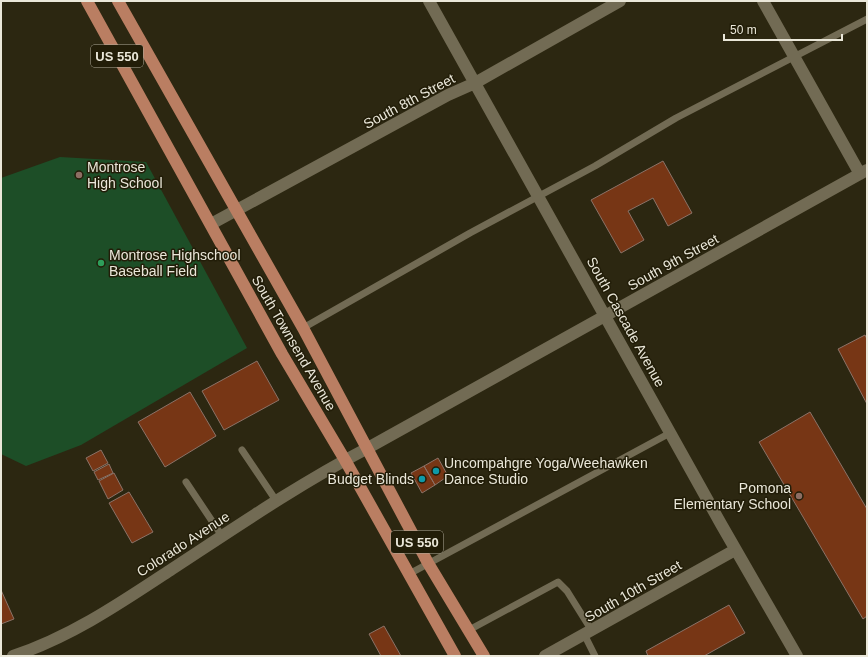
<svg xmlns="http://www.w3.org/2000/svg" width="868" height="657" font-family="Arial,sans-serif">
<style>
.green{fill:#1d4e27}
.building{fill:#773615;stroke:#8b7267}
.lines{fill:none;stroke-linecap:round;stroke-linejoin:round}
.service{stroke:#726b54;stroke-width:7}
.minor{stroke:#726b54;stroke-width:12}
.tertiary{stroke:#726b54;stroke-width:12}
.trunk{stroke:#ba7e62;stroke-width:12}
.education-dot{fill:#8d6e63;stroke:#221d08;stroke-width:1.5}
.leisure-dot{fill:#2e9e5b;stroke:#221d08;stroke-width:1.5}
.culture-dot{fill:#0f9aa8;stroke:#221d08;stroke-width:1.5}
.labels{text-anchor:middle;stroke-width:3;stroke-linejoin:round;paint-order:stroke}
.shield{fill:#221d08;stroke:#aeaa9a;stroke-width:1}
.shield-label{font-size:13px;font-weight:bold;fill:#eae7d9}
.street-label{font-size:14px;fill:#eae7d9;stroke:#221d08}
.poi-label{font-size:14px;fill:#eae7d9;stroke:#221d08;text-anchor:start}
</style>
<rect width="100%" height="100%" fill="#2c2711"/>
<path class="green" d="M60 157 146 162 247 348 81 445 26 466 1 454V178Z"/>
<path class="building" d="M663 161 692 213 668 226 653 198 628 211 644 240 621 253 591 200Z
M865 335 867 339V404L838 349Z
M257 361 279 400 224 430 202 391Z
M190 392 216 436 165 467 138 422Z
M810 412 867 509V616L863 619 759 442Z
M101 450 108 463 93 471 86 458Z
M438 458 448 476 435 485 424 466Z
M109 464 113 473 98 480 94 472Z
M424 466 435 485 422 493 411 473Z
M114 473 123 490 108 499 99 481Z
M129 492 153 532 132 543 109 503Z
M1 590 14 619 1 624Z
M729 605 745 633 704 656H648L646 651Z
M384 626 401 656H381L369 634Z"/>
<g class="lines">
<path class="service" d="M303 328 470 233 595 166 676 118 867 19
M242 450 277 502
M186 482 222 536
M409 574 670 433
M469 630 558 582 567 591 592 631
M585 636 595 656"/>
<path class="minor" d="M429 1 721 524 797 656
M763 1 860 174
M211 224 448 95 475 83 620 1
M366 449 867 170
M545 656 735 550"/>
<path class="tertiary" d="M13 656C71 637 122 602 172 569 236 527 299 484 366 449"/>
<path class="trunk" d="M87 1 282 354 345 460 455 656
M118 1 303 328 428 563 484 656"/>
</g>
<g class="education-dot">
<circle cx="79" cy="175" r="4"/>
<circle cx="799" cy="496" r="4"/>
</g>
<circle class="leisure-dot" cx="101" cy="263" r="4"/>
<g class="culture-dot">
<circle cx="436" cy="471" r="4"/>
<circle cx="422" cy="479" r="4"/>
</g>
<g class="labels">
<g class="shield">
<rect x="91" y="45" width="52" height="22" rx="3"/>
<rect x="391" y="531" width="52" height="22" rx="3"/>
</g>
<g class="shield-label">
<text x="117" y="61">US 550</text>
<text x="417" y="547">US 550</text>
</g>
<g class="street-label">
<text transform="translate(409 101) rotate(-28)" y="5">South 8th Street</text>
<text transform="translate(673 262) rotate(-29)" y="5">South 9th Street</text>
<text transform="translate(626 322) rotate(61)" y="5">South Cascade Avenue</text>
<text transform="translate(294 343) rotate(60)" y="5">South Townsend Avenue</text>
<text transform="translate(183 544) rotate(-33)" y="5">Colorado Avenue</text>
<text transform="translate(633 591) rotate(-30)" y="5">South 10th Street</text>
</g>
<g class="poi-label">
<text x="87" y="172">Montrose<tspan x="87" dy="16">High School</tspan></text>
<text x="109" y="260">Montrose Highschool<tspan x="109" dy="16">Baseball Field</tspan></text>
<text x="444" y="468">Uncompahgre Yoga/Weehawken<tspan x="444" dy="16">Dance Studio</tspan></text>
<text x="414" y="484" text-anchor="end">Budget Blinds</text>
<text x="791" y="493" text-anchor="end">Pomona<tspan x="791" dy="16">Elementary School</tspan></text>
</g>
</g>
<rect width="868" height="657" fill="none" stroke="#eae7d9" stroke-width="4"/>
<path d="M724 34v6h118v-6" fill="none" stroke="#eae7d9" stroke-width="2"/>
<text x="730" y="34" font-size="12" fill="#eae7d9" stroke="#221d08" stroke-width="3" paint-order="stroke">50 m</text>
</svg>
